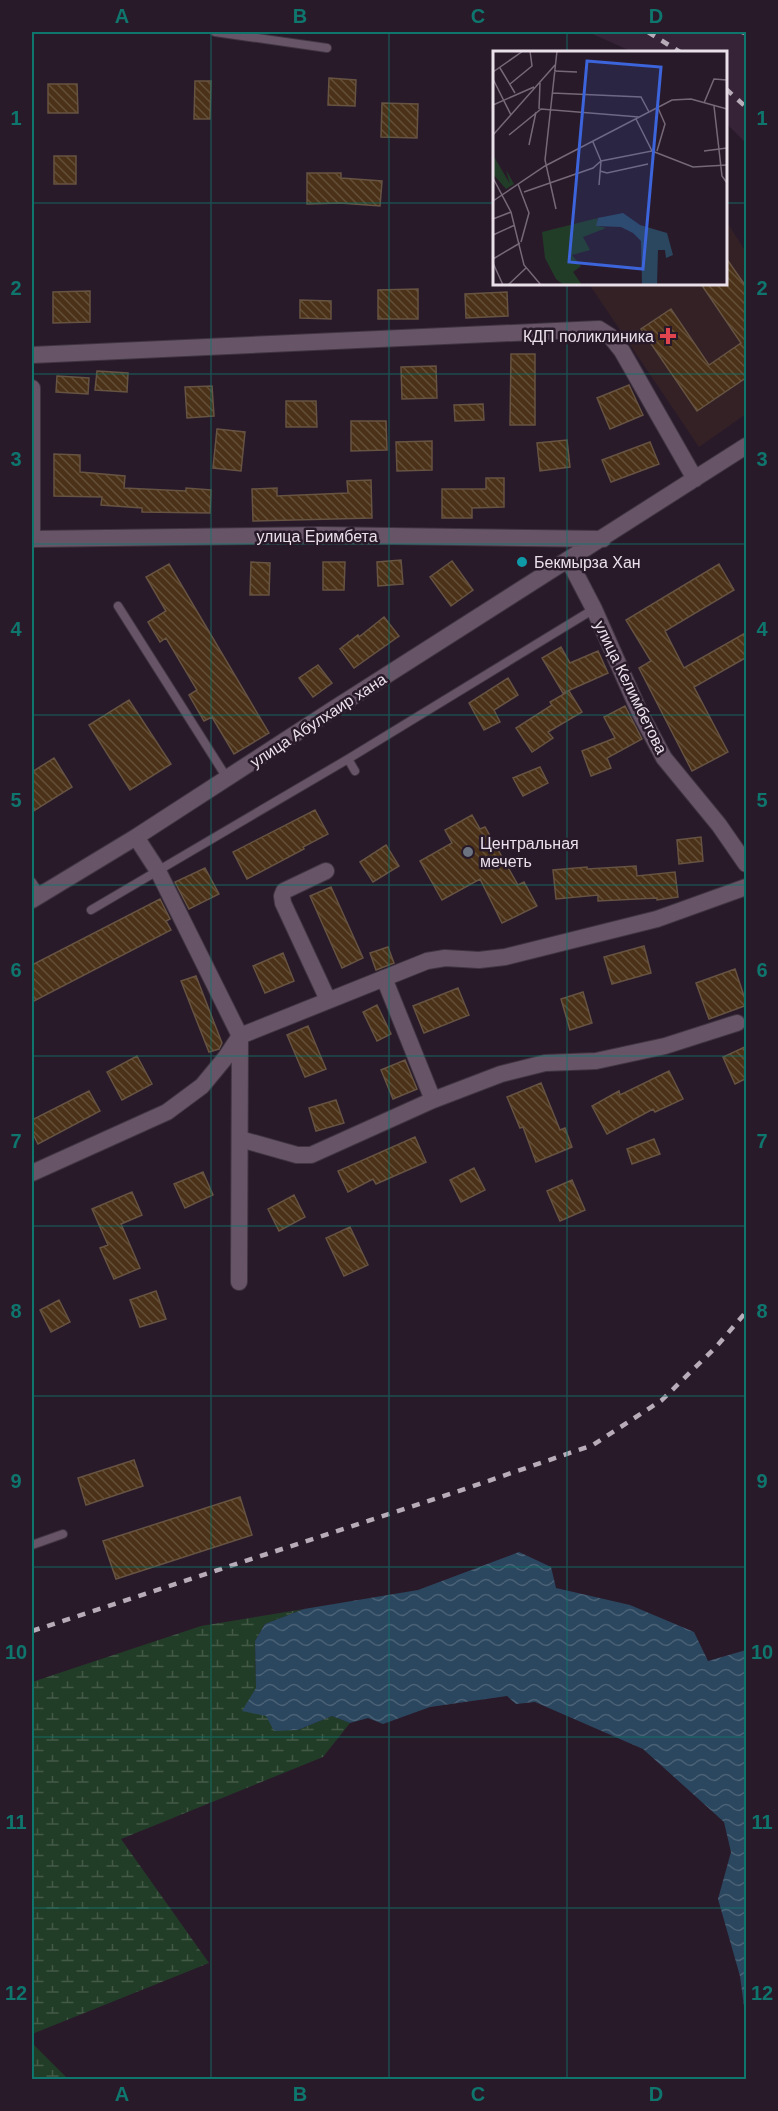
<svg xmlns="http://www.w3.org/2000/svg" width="778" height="2111" font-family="Helvetica,sans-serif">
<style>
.built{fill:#372338}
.medical{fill:#342126}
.wetland{fill:url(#wetland-marsh)}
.water{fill:url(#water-waves)}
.building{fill:url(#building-back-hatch);stroke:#665342;stroke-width:1.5}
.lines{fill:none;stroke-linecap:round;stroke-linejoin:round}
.service-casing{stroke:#413542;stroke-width:10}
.minor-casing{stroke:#413542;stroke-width:18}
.service{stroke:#675567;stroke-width:8}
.minor{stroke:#675567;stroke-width:16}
.rail{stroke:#b7acb8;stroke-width:4.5;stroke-dasharray:8 8;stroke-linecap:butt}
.grid{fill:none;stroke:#0f766e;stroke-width:1.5;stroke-opacity:0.55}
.health-dot{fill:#e0444e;stroke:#291a2a;stroke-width:2}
.culture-dot{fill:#0f9aa8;stroke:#291a2a;stroke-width:2}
.worship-dot{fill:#6b7280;stroke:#291a2a;stroke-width:2}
.labels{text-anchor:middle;stroke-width:5;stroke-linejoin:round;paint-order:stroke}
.poi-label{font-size:16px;fill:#eae0ea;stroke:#291a2a;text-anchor:start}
.street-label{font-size:16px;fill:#eae0ea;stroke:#291a2a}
.inset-road{fill:none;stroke:#766977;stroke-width:1.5}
.view{fill:#3c64db;fill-opacity:0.15;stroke:#3c64db;stroke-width:3}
.inset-edge{fill:none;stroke:#eae0ea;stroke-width:3}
.neatline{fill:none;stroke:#0f766e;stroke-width:2}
.grid-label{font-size:20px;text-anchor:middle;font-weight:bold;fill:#0f766e}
</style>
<defs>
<pattern id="wetland-marsh" width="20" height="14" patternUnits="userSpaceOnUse" patternTransform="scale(1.5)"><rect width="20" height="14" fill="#223d27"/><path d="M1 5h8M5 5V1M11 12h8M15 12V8" fill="none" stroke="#425946"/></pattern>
<pattern id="water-waves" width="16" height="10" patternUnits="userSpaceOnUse" patternTransform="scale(1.5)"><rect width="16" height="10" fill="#2b475f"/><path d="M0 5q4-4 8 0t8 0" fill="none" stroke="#4a6176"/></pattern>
<pattern id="building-back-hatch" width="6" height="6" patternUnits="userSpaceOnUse" patternTransform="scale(1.5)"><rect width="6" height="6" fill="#4a3117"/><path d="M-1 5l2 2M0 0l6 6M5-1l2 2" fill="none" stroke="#644f39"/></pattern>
</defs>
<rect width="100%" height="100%" fill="#291a2a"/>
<path class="built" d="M588 32H746V143L726 123V52H633Z"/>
<path class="medical" d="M726 221 746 252V414L699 447 589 284H726Z"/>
<path class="wetland" d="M304 1609 265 1624 255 1641 256 1688 266 1716 298 1730 332 1716 350 1723 323 1757 121 1839 209 1963 32 2034V1682L201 1626Z
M32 2043 68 2079H32Z"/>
<path class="water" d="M519 1552 551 1567 556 1588 630 1605 694 1632 708 1661 746 1650V2021L740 1976 718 1899 731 1852 724 1822 643 1749 535 1702 516 1704 507 1696 430 1707 383 1724 368 1718 350 1723 332 1716 298 1730 274 1731 266 1716 242 1711 256 1688 255 1641 265 1624 304 1609 418 1590Z"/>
<path class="building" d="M329 78 356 80 355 106 328 105Z
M195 81H211L210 119H194Z
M48 84H77L78 113H48Z
M382 103 418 104 417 138 381 137Z
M54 156H76V184H54Z
M307 173H341V178L382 181 380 206 340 203 307 204Z
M726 258 747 288V377L697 411 641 329 671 309 709 365 741 343 701 284H726Z
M418 289V319H378V290Z
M90 291V322L53 323V292Z
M507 292 508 316 466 318 465 294Z
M300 300 331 301V319L300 318Z
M511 354H535V425H510Z
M436 366 437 398 402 399 401 367Z
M97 371 128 373 127 392 95 390Z
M57 376 89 378 88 394 56 392Z
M629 385 643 415 610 429 597 398Z
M212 386 214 416 187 418 185 387Z
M286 401H316L317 427H286Z
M483 404 484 420 455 421 454 405Z
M351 421H386L387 450 351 451Z
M217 429 245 432 241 471 213 468Z
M567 440 570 467 540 471 537 443Z
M432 441V470L397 471 396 442Z
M650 442 659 464 611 482 602 460Z
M54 454 80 455V472L125 476 124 488 186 491V488L211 490 210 513 142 512V508L101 505 102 497 54 496Z
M486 478H504V507L472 508V518H442V489H486Z
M371 480 372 518 253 521 252 489 277 488V496L348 493 347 481Z
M401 560 403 584 378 586 377 562Z
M452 561 473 590 451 606 430 577Z
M251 562 270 563 269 595H250Z
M323 562H345L344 590H323Z
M169 564 269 733 234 754 212 717 204 721 189 695 197 690 166 638 160 642 148 622 166 611 146 577Z
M719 564 734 590 665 631 684 668 747 632V657L694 687 728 752 692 771 639 668 651 661 626 620Z
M384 617 399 636 354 668 340 649 358 635 359 637Z
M561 647 570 663 598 651 608 673 563 693 542 658Z
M318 665 332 683 313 697 299 678Z
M508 678 518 695 494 710 500 722 484 730 469 703Z
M569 691 582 712 548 732 553 738 532 752 516 728 552 705 550 702Z
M129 700 171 764 130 790 89 725Z
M625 706 642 739 607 758 611 768 591 776 582 751 615 738 604 717Z
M54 758 72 787 32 812V772Z
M540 767 548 783 523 796 513 778Z
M315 810 328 834 303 847 304 849 247 879 233 852Z
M472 815 480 829 485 827 518 885 524 882 537 906 502 923 480 879 442 900 420 861 452 843 445 830Z
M701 837 703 861 679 864 677 840Z
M386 845 399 866 373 882 360 862Z
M636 866 637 876 675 872 678 897 657 900V898L598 901V895L556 899 553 870 587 867V869Z
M205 868 219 894 189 909 175 882Z
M331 887 363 958 342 968 310 896Z
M160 899 170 919 166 921 171 930 32 1002V965Z
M644 946 651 973 612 984 604 957Z
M388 947 394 963 376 970 370 953Z
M283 953 294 981 265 993 253 966Z
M735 969 747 1005 709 1019 696 983Z
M196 976 222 1043 219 1049 209 1052 181 981Z
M458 988 469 1015 424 1033 413 1006Z
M583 992 592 1023 570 1030 561 999Z
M377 1005 391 1034 377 1041 363 1012Z
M308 1026 326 1069 305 1077 287 1035Z
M747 1046V1078L735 1084 723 1057Z
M137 1056 152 1084 122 1100 107 1072Z
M405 1060 417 1089 393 1099 381 1070Z
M669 1071 683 1099 655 1112 653 1109 607 1134 592 1106 619 1091 620 1095Z
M541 1083 560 1130 565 1128 572 1147 536 1162 523 1127 520 1128 507 1097Z
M89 1091 100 1111 38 1144 32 1132V1120Z
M336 1100 344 1123 316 1131 309 1108Z
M415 1137 426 1162 376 1184 373 1179 348 1192 338 1171Z
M654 1139 660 1154 632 1164 627 1149Z
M474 1168 485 1190 461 1202 450 1180Z
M203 1172 213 1195 185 1208 174 1184Z
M572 1180 585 1210 560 1221 547 1191Z
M132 1192 142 1215 121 1224 140 1268 114 1279 100 1248 108 1245 92 1209Z
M294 1195 305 1217 279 1231 268 1209Z
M350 1227 368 1265 344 1276 326 1238Z
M156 1291 166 1319 140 1327 130 1300Z
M59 1300 70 1322 51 1332 40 1310Z
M134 1460 143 1486 86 1505 78 1478Z
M240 1497 252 1535 116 1579 103 1541Z"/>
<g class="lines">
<defs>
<path id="service" d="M215 32 327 48
M118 606 227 778
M348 759 355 771
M32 882 40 894
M91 910 348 759 594 609
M32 1545 63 1534"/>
<path id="minor" d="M32 355 599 329 610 336 622 351 695 479
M32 388V536
M32 539 320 535 603 539
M569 561 594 609 640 713 664 758 719 825 746 864
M136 837 158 871 240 1036 239 1282
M326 871 284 891 282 896 283 903 328 1000
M32 900 136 837 332 710 746 446
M384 978 433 1100
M240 1139 297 1155H311L433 1100 501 1074 545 1063 596 1061 665 1046 737 1023
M32 1173 167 1112 202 1086 226 1057 240 1036 427 961 445 958 479 960 505 957 657 919 746 887"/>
</defs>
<use href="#service" class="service-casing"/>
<use href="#minor" class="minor-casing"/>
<use href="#service" class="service"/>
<use href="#minor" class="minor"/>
<path class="rail" d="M648 32 680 52
M742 32 746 33
M726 89 746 107
M32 1631 456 1492 593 1445 662 1400 716 1347 746 1312"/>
</g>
<path class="grid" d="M211 32V2080M389 32V2080M567 32V52M32 203H494M726 203H746M567 284V2080M32 374H746M32 544H746M32 715H746M32 885H746M32 1056H746M32 1226H746M32 1396H746M32 1567H746M32 1737H746M32 1908H746"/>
<path class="health-dot" d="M665 327h6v6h6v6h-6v6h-6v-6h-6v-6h6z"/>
<circle class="culture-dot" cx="522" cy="562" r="6"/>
<circle class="worship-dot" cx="468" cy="852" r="6"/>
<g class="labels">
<g class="poi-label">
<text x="654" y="342" text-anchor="end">КДП поликлиника</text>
<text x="534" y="568">Бекмырза Хан</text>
<text x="480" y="849">Центральная<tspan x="480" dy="18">мечеть</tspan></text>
</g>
<g class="street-label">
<text x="317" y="542">улица Еримбета</text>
<text transform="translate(631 687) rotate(64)" y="6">улица Келимбетова</text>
<text transform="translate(318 720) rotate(-33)" y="6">улица Абулхаир хана</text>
</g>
</g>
<g transform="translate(493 51)">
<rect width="234" height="234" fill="#291a2a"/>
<path d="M0 104 17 133 13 119 21 133 13 138 0 123Z" fill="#223d27"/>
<path d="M109 166 104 168 105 175 113 177 90 186 97 199 79 204 88 215 80 221 89 234H71L63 228 52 207 49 181Z" fill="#223d27"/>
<path d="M130 162 147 174 174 182 180 204 173 207 172 199H165L164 234H149L148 190 140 182 128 176 103 175 105 167Z" fill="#2b475f"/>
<path class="inset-road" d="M7 17 22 42M61 20 84 21M0 21 30 0M0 28 18 64M17 33 39 15 37 0M59 42 148 46 156 61M211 52 221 28 234 29M0 54 41 36M221 55 229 125 234 132M46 58 47 32M0 84 62 14M16 84 48 58 146 66M100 91 108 110 106 134M36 94 43 61M159 100 200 116 234 114M164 100 172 73 165 57M211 100 234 97M107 120 114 122 155 113M0 127 18 161 31 214 48 234M25 133 36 162 28 191M31 141 100 117 108 110 159 100 143 68M0 150 52 115 179 49 198 48 234 58M63 158 52 109 64 0M0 168 18 161M0 184 22 174M0 208 27 192M0 212 10 234M15 234 33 217"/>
<path class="view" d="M94 10 168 16 150 218 76 211Z"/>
<rect width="234" height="234" class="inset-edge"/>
</g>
<rect width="778" height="2111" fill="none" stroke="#291a2a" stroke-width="66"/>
<rect x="33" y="33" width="712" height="2045" class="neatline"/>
<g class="grid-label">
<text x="122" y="23">A</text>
<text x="300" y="23">B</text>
<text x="478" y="23">C</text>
<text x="656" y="23">D</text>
<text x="16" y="125">1</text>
<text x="762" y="125">1</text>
<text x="16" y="295">2</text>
<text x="762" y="295">2</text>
<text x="16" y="466">3</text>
<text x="762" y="466">3</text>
<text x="16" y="636">4</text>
<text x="762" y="636">4</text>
<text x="16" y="807">5</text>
<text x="762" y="807">5</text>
<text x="16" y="977">6</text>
<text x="762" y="977">6</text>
<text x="16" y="1148">7</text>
<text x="762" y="1148">7</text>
<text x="16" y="1318">8</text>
<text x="762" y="1318">8</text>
<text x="16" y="1488">9</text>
<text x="762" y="1488">9</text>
<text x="16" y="1659">10</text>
<text x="762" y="1659">10</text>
<text x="16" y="1829">11</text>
<text x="762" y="1829">11</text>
<text x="16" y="2000">12</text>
<text x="762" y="2000">12</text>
<text x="122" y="2101">A</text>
<text x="300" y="2101">B</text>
<text x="478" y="2101">C</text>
<text x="656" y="2101">D</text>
</g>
</svg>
